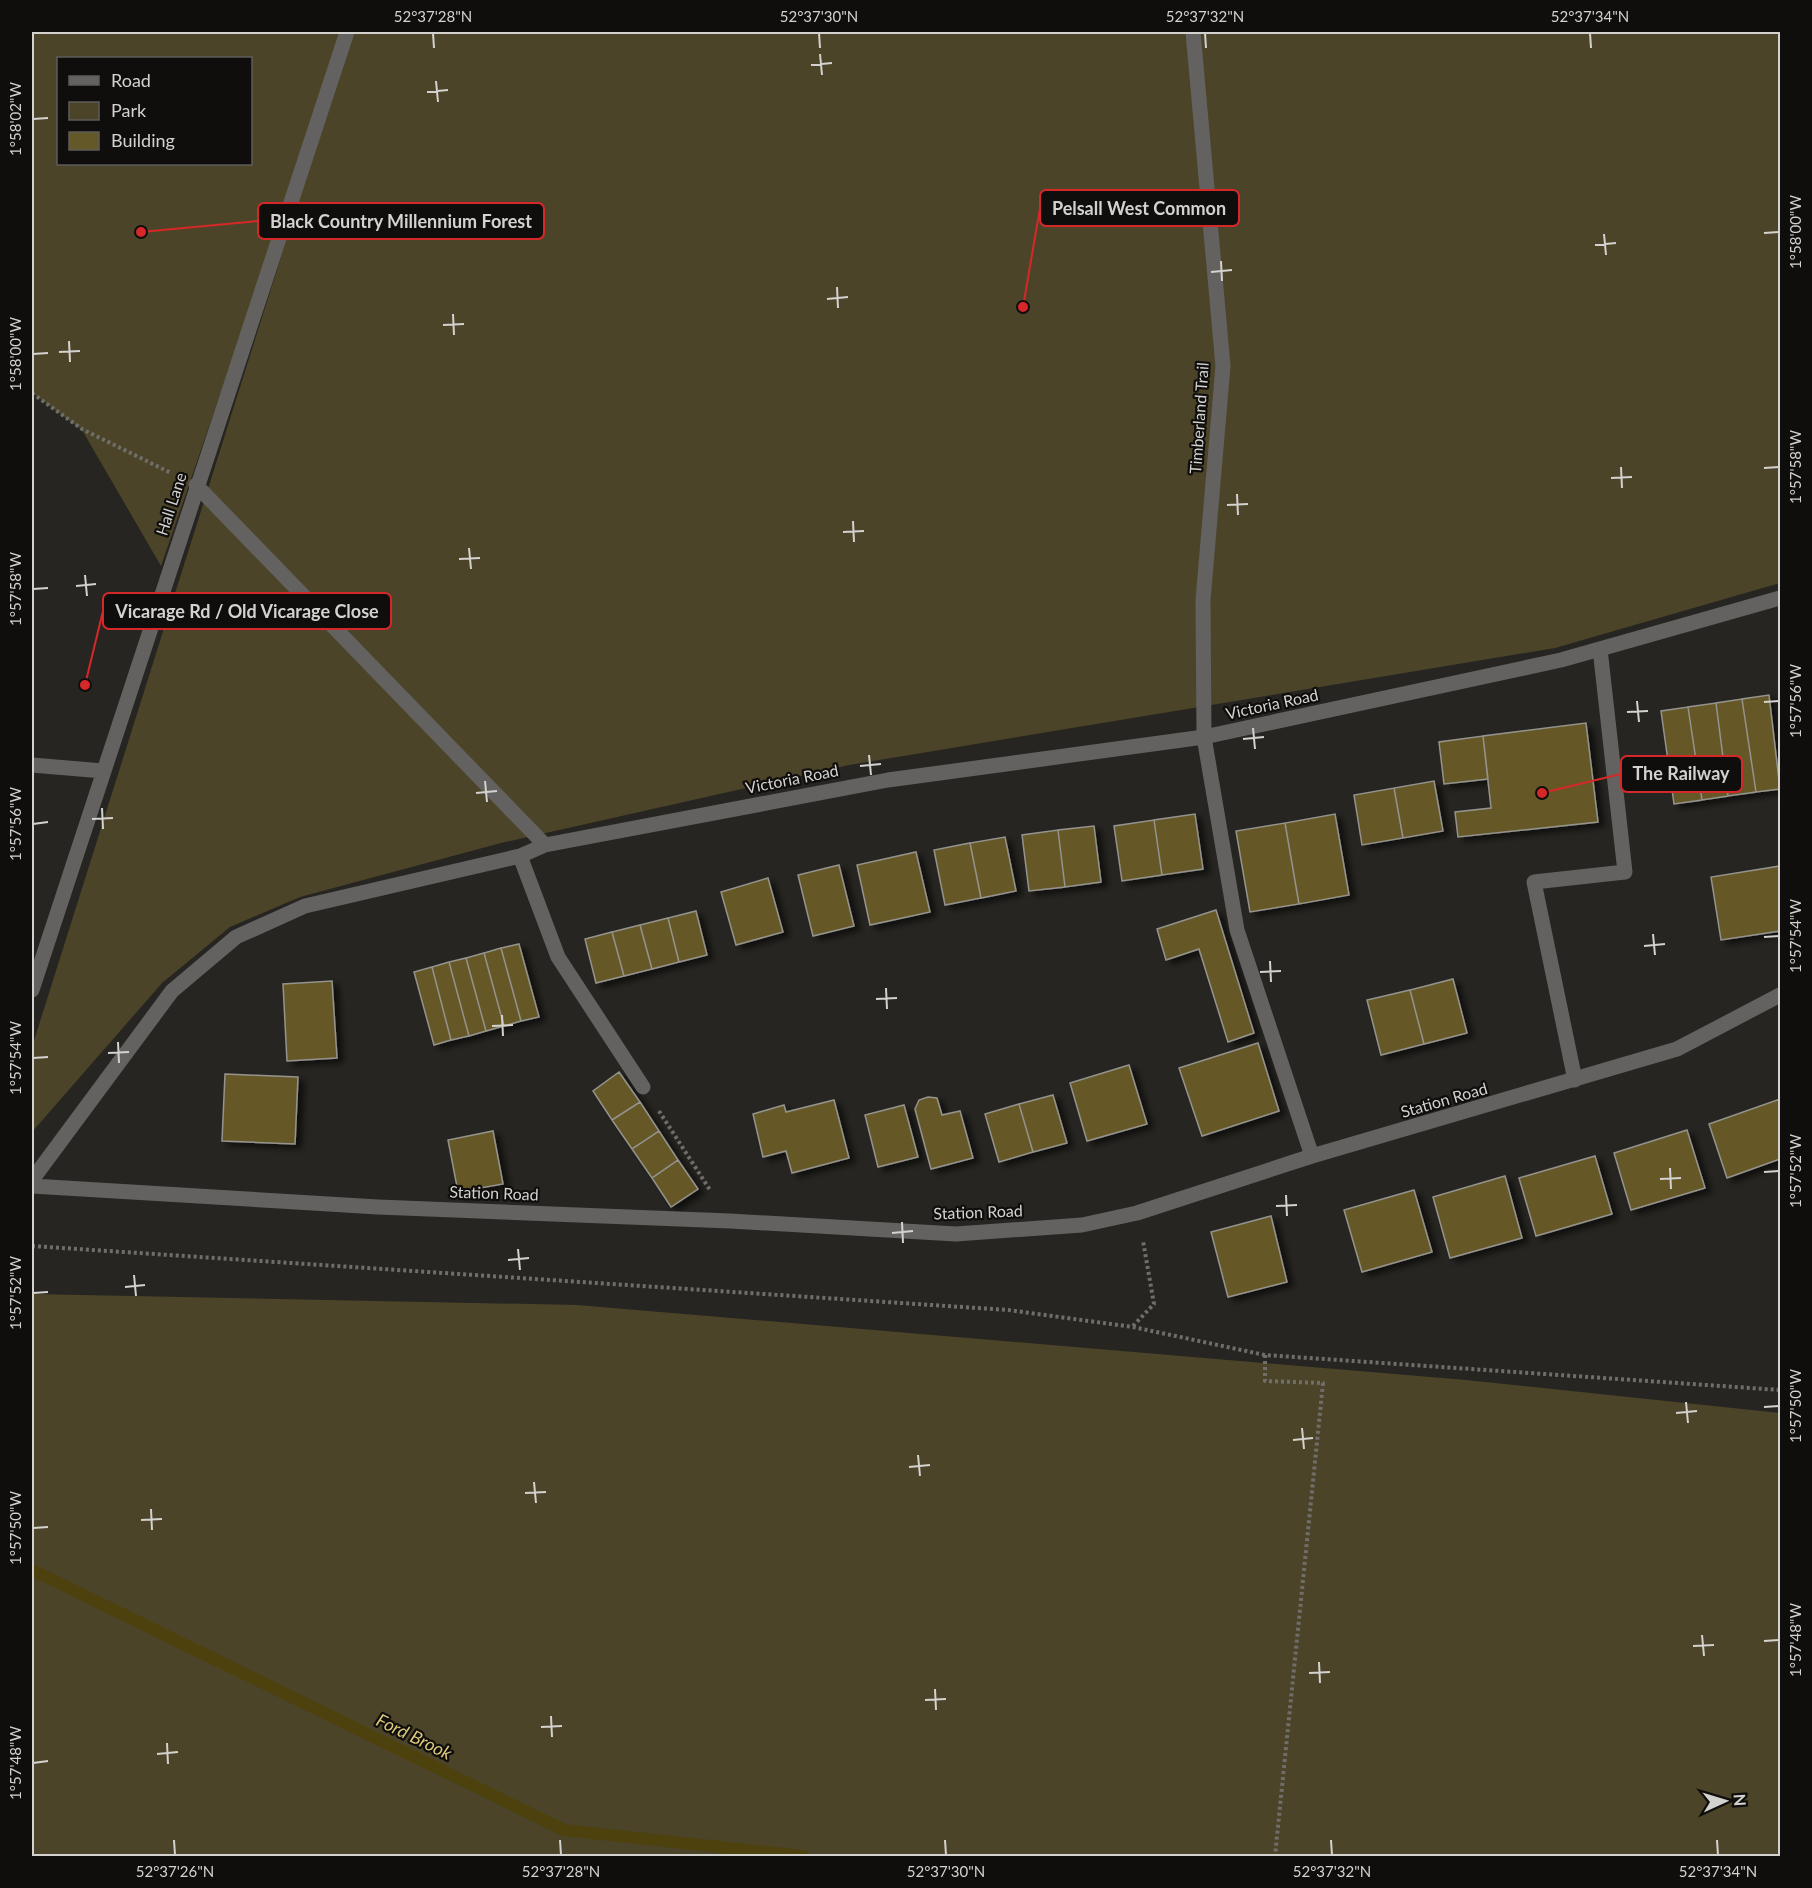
<svg xmlns="http://www.w3.org/2000/svg" width="1812" height="1888" font-family="Lato,sans-serif">
<style>
.green{fill:#4c4428;fill-rule:evenodd}
.lines{fill:none;stroke-linecap:round;stroke-linejoin:round}
.stream{stroke:#4d410e;stroke-width:12}
.building{fill:#655828;stroke:#94938d;stroke-width:1.5;filter:url(#shadow)}
.path{stroke:#6f6e6b;stroke-width:4;stroke-dasharray:3 3;stroke-linecap:butt}
.minor{stroke:#636260;stroke-width:15}
.ticks{fill:none;stroke:#d3d2cf;stroke-width:2}
.labels{text-anchor:middle;stroke-width:4.5;stroke-linejoin:round;paint-order:stroke}
.street-label{font-size:16px;fill:#d3d2cf;stroke:#0f0e0c}
.water-label{font-size:18px;font-style:italic;fill:#dcc87c;stroke:#0f0e0c}
.leader{fill:none;stroke:#d62828;stroke-width:2}
.callout-dot{fill:#d62828;stroke:#0f0e0c;stroke-width:2}
.callout{fill:#0f0e0c;stroke:#d62828;stroke-width:2}
.callout-label{font-size:18px;text-anchor:middle;font-weight:bold;fill:#d3d2cf}
.neatline{fill:none;stroke:#d3d2cf;stroke-width:2}
.ticks-label{font-size:15px;text-anchor:middle;fill:#d3d2cf}
</style>
<defs>
<filter id="shadow"><feDropShadow dx="6" dy="4" stdDeviation="3" flood-color="#0009"/></filter>
</defs>
<rect width="100%" height="100%" fill="#262521"/>
<path class="green" d="M32 32H345L161 566 82 430 32 393ZM58 58H250V164H58Z
M352 32H1780V583L1555 648 849 765 501 843 300 897 230 927 162 983 32 1132V1047Z
M32 1294 577 1305 1466 1380 1780 1413V1856H32Z"/>
<g class="lines">
<path class="stream" d="M32 1570 564 1830 803 1856"/>
</g>
<path class="building" d="M1769 695 1780 789 1756 792 1742 699Z
M1742 699 1756 792 1728 796 1716 703Z
M1716 703 1728 796 1702 800 1688 707Z
M1688 707 1702 800 1674 804 1661 711Z
M1586 723 1598 822 1458 837 1455 812 1491 808 1483 736Z
M1483 736 1488 779 1444 784 1439 742Z
M1434 781 1443 831 1403 838 1394 788Z
M1394 788 1403 838 1362 845 1354 795Z
M1195 814 1203 869 1162 875 1154 820Z
M1335 814 1349 895 1299 904 1285 823Z
M1154 820 1162 875 1122 881 1114 826Z
M1285 823 1299 904 1250 912 1236 831Z
M1094 826 1101 882 1065 887 1058 830Z
M1058 830 1065 887 1029 891 1022 835Z
M1005 837 1016 891 981 898 970 843Z
M970 843 981 898 945 905 934 850Z
M916 852 930 912 870 925 857 865Z
M839 865 854 926 813 936 798 875Z
M1780 866V931L1721 940 1711 877Z
M768 878 783 932 736 945 721 892Z
M1216 910 1254 1033 1228 1042 1199 949 1166 960 1157 929Z
M696 911 707 955 679 962 668 918Z
M668 918 679 962 652 969 640 925Z
M640 925 652 969 624 976 612 932Z
M612 932 624 976 596 983 585 939Z
M519 944 539 1017 521 1021 501 948Z
M501 948 521 1021 504 1026 484 953Z
M484 953 504 1026 486 1031 466 958Z
M466 958 486 1031 469 1036 449 962Z
M449 962 469 1036 451 1040 432 967Z
M432 967 451 1040 434 1045 414 972Z
M1453 979 1467 1033 1424 1044 1410 990Z
M332 981 337 1058 287 1061 283 984Z
M1410 990 1424 1044 1381 1055 1367 1000Z
M1258 1043 1279 1111 1202 1136 1179 1068Z
M1129 1065 1147 1124 1087 1141 1070 1083Z
M619 1072 640 1102 612 1120 593 1091Z
M225 1074 298 1077 295 1144 222 1141Z
M1053 1095 1067 1143 1033 1152 1019 1104Z
M928 1097 937 1098 942 1115 960 1111 973 1158 931 1169 915 1109 919 1100Z
M1780 1099V1159L1727 1178 1709 1124Z
M834 1100 849 1158 792 1173 786 1151 763 1157 753 1114 784 1105 786 1112Z
M640 1102 659 1131 632 1149 612 1120Z
M1019 1104 1033 1152 999 1162 985 1114Z
M904 1105 918 1157 878 1167 865 1115Z
M1687 1130 1705 1188 1631 1210 1614 1153Z
M493 1131 503 1184 458 1192 448 1140Z
M659 1131 678 1160 652 1178 632 1149Z
M1595 1156 1612 1214 1536 1236 1519 1178Z
M678 1160 698 1189 671 1207 652 1178Z
M1505 1176 1522 1238 1450 1258 1433 1197Z
M1414 1190 1432 1252 1362 1272 1344 1210Z
M1271 1216 1287 1282 1228 1297 1211 1232Z"/>
<g class="lines">
<path class="path" d="M32 393 82 429 171 473
M659 1111 710 1190
M32 1246 1008 1310 1133 1327 1265 1355 1780 1390
M1133 1326 1154 1304 1143 1241
M1265 1355V1381L1323 1383 1275 1856"/>
<path class="minor" d="M1193 32 1223 366 1203 600 1204 737 1237 930 1312 1156
M196 485 545 845
M32 765 103 771
M520 856 558 957 643 1087
M32 990 347 32
M1575 1080 1534 882 1625 872 1600 649
M32 1180 172 991 236 937 305 906 520 856 545 845 888 780 1204 737 1561 660 1780 598
M32 1186 378 1207 730 1221 956 1234 1082 1225 1137 1213 1312 1156 1677 1049 1780 995"/>
</g>
<path class="ticks" d="M433 33 434 48M819 33 820 48M1205 33 1206 48M1590 33 1591 48M820 54 822 75M811 65 832 63M436 81 438 102M427 92 448 90M33 119 48 118M1764 233 1779 232M1604 234 1606 255M1595 245 1616 243M1221 261 1222 281M1211 272 1232 270M837 287 838 308M827 299 848 297M453 314 454 335M443 325 464 324M69 341 70 362M59 352 80 351M33 354 48 353M1621 467 1622 488M1764 468 1779 467M1611 478 1632 477M1237 494 1238 515M1227 505 1248 504M853 521 854 542M843 532 864 531M469 548 471 569M459 559 480 558M85 575 87 596M76 586 96 584M33 589 48 588M1637 701 1639 722M1764 702 1779 701M1627 712 1648 711M1253 728 1255 749M1243 739 1264 737M869 755 871 775M860 766 881 764M485 781 487 802M476 793 497 791M102 808 103 829M92 819 113 818M33 824 48 822M1653 934 1655 955M1764 937 1779 936M1644 946 1665 944M1270 961 1271 982M1260 972 1281 971M886 988 887 1009M876 999 897 998M502 1015 503 1036M492 1026 513 1025M118 1042 119 1063M108 1053 129 1052M33 1058 48 1057M1670 1168 1671 1189M1764 1172 1779 1171M1660 1179 1681 1178M1286 1195 1287 1216M1276 1206 1297 1205M902 1222 903 1243M892 1233 913 1231M518 1249 520 1270M508 1260 529 1258M134 1275 136 1296M125 1287 145 1285M33 1293 48 1292M1686 1402 1688 1423M1764 1407 1779 1406M1676 1413 1697 1411M1302 1428 1304 1449M1293 1440 1313 1438M918 1455 920 1476M909 1467 930 1465M534 1482 536 1503M525 1493 546 1492M151 1509 152 1530M141 1520 162 1519M33 1528 48 1527M1702 1635 1704 1656M1764 1641 1779 1640M1693 1646 1714 1645M1319 1662 1320 1683M1309 1673 1330 1672M935 1689 936 1710M925 1700 946 1699M551 1716 552 1737M541 1727 562 1726M167 1743 168 1764M157 1754 178 1752M33 1763 48 1761M174 1840 175 1855M560 1840 561 1855M945 1840 946 1855M1331 1840 1332 1855M1717 1840 1718 1855"/>
<g class="labels">
<g class="street-label">
<text transform="translate(1199 418) rotate(-86)" y="6">Timberland Trail</text>
<text transform="translate(171 504) rotate(-72)" y="6">Hall Lane</text>
<text transform="translate(1272 704) rotate(-12)" y="6">Victoria Road</text>
<text transform="translate(792 779) rotate(-11)" y="6">Victoria Road</text>
<text transform="translate(1444 1100) rotate(-16)" y="6">Station Road</text>
<text transform="translate(494 1193) rotate(2)" y="6">Station Road</text>
<text transform="translate(978 1212) rotate(-2)" y="6">Station Road</text>
</g>
<g class="water-label">
<text transform="translate(414 1737) rotate(26)" y="6">Ford Brook</text>
</g>
</g>
<path class="leader" d="M1023 307L1040 208M141 232L258 221M85 685L103 611M1542 793L1621 774"/>
<g class="callout-dot">
<circle cx="1023" cy="307" r="6"/>
<circle cx="141" cy="232" r="6"/>
<circle cx="85" cy="685" r="6"/>
<circle cx="1542" cy="793" r="6"/>
</g>
<g class="callout">
<rect x="1040" y="190" width="199" height="36" rx="6"/>
<rect x="258" y="203" width="286" height="36" rx="6"/>
<rect x="103" y="593" width="288" height="36" rx="6"/>
<rect x="1621" y="756" width="121" height="36" rx="6"/>
</g>
<g class="callout-label">
<text x="1139" y="215">Pelsall West Common</text>
<text x="401" y="228">Black Country Millennium Forest</text>
<text x="247" y="618">Vicarage Rd / Old Vicarage Close</text>
<text x="1681" y="780">The Railway</text>
</g>
<rect width="1812" height="1888" fill="none" stroke="#0f0e0c" stroke-width="66"/>
<rect x="57" y="57" width="195" height="108" fill="#0f0e0c" stroke="#5d5c5a" stroke-width="1.5"/>
<rect x="69" y="76" width="30" height="9" fill="#636260" stroke="#5d5c5a" stroke-width="1.5"/>
<text x="111" y="87" font-size="18" fill="#d3d2cf">Road</text>
<rect x="69" y="102" width="30" height="18" fill="#4c4428" stroke="#5d5c5a" stroke-width="1.5"/>
<text x="111" y="117" font-size="18" fill="#d3d2cf">Park</text>
<rect x="69" y="132" width="30" height="18" fill="#655828" stroke="#5d5c5a" stroke-width="1.5"/>
<text x="111" y="147" font-size="18" fill="#d3d2cf">Building</text>
<g transform="translate(1725 1801) rotate(86)" stroke="#0f0e0c" stroke-width="4.5" paint-order="stroke">
<path d="M0-4.5L10 22L0 15L-10 22Z" fill="#d3d2cf"/>
<text y="-9" font-size="16" font-weight="bold" text-anchor="middle" fill="#d3d2cf">N</text>
</g>
<rect x="33" y="33" width="1746" height="1822" class="neatline"/>
<g class="ticks-label">
<text x="433" y="22">52°37'28"N</text>
<text x="819" y="22">52°37'30"N</text>
<text x="1205" y="22">52°37'32"N</text>
<text x="1590" y="22">52°37'34"N</text>
<text transform="translate(16 119) rotate(-90)" y="5">1°58'02"W</text>
<text transform="translate(1796 232) rotate(-90)" y="5">1°58'00"W</text>
<text transform="translate(16 354) rotate(-90)" y="5">1°58'00"W</text>
<text transform="translate(1796 467) rotate(-90)" y="5">1°57'58"W</text>
<text transform="translate(16 589) rotate(-90)" y="5">1°57'58"W</text>
<text transform="translate(1796 701) rotate(-90)" y="5">1°57'56"W</text>
<text transform="translate(16 824) rotate(-90)" y="5">1°57'56"W</text>
<text transform="translate(1796 936) rotate(-90)" y="5">1°57'54"W</text>
<text transform="translate(16 1058) rotate(-90)" y="5">1°57'54"W</text>
<text transform="translate(1796 1171) rotate(-90)" y="5">1°57'52"W</text>
<text transform="translate(16 1293) rotate(-90)" y="5">1°57'52"W</text>
<text transform="translate(1796 1406) rotate(-90)" y="5">1°57'50"W</text>
<text transform="translate(16 1528) rotate(-90)" y="5">1°57'50"W</text>
<text transform="translate(1796 1640) rotate(-90)" y="5">1°57'48"W</text>
<text transform="translate(16 1763) rotate(-90)" y="5">1°57'48"W</text>
<text x="175" y="1877">52°37'26"N</text>
<text x="561" y="1877">52°37'28"N</text>
<text x="946" y="1877">52°37'30"N</text>
<text x="1332" y="1877">52°37'32"N</text>
<text x="1718" y="1877">52°37'34"N</text>
</g>
</svg>
